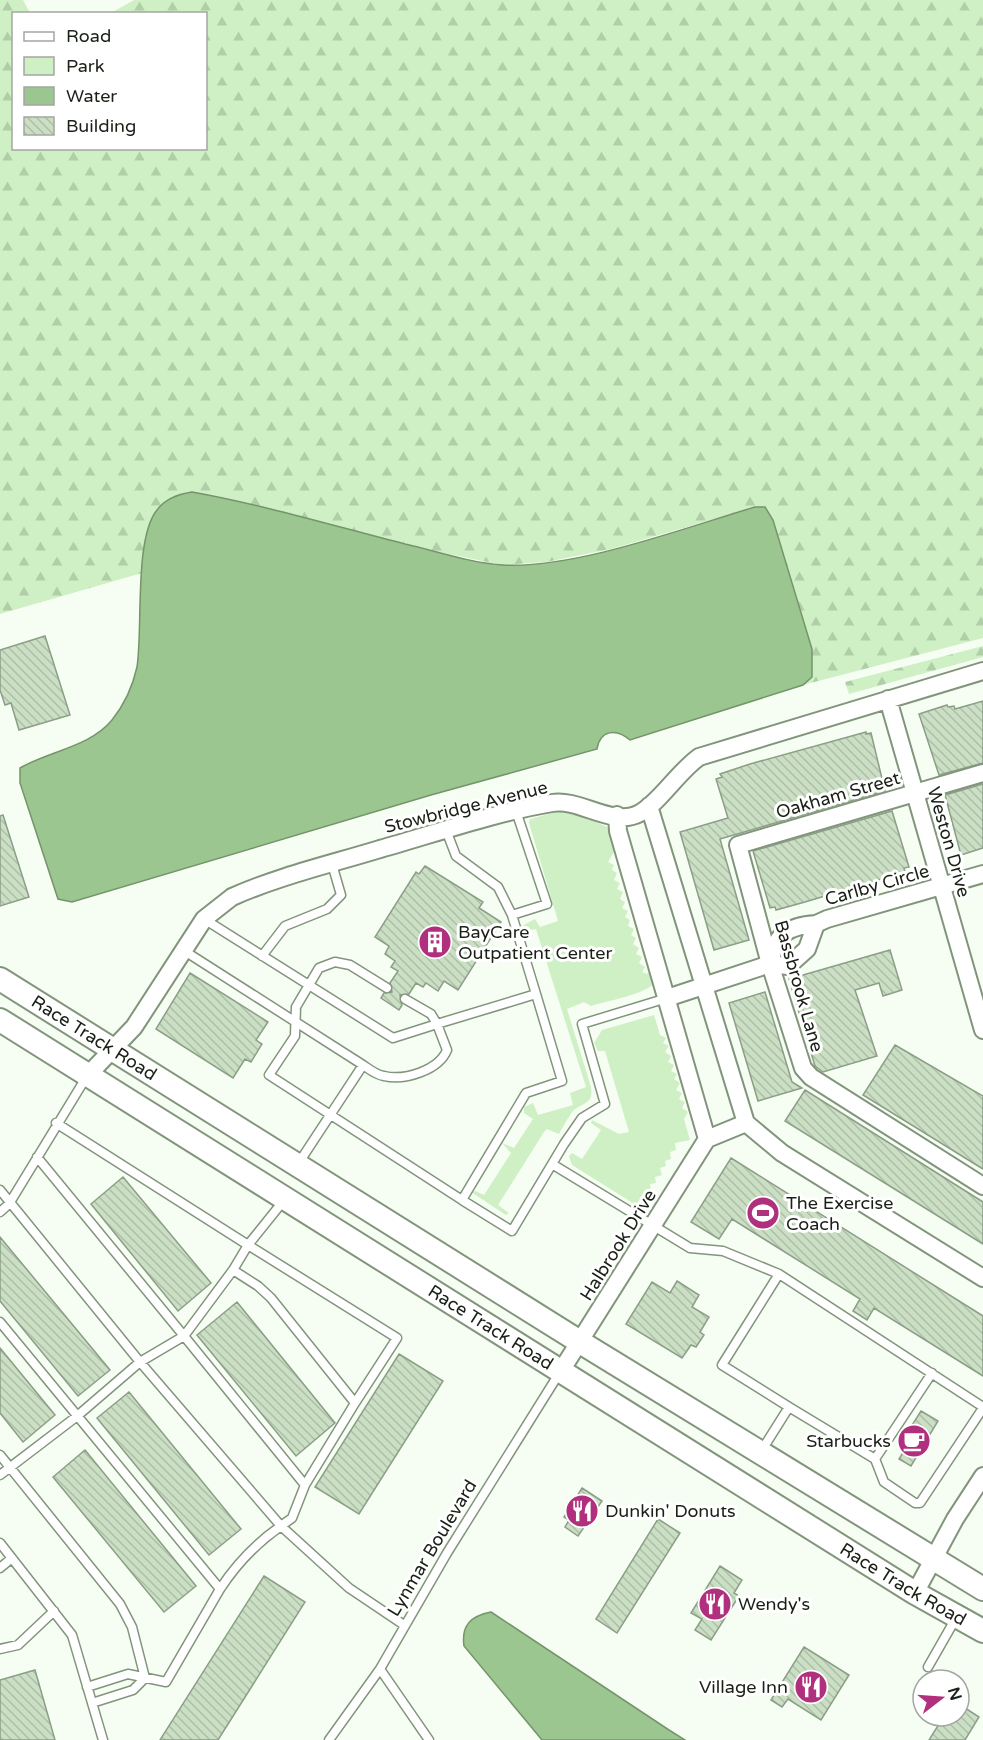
<svg xmlns="http://www.w3.org/2000/svg" width="983" height="1740" font-family="'Varela Round',sans-serif">
<style>
.green{fill:#cef0c4}
.forest{fill:url(#forest-firs)}
.water{fill:#9cc68f;stroke:#75946b;stroke-width:1.5}
.building{fill:url(#building-back-hatch);stroke:#8b9e86;stroke-width:1.5}
.lines{fill:none;stroke-linecap:round;stroke-linejoin:round}
.service-casing{stroke:#82957c;stroke-width:11}
.minor-casing{stroke:#82957c;stroke-width:20}
.secondary-casing{stroke:#82957c;stroke-width:26}
.service{stroke:#fff;stroke-width:8}
.minor{stroke:#fff;stroke-width:16}
.secondary{stroke:#fff;stroke-width:22}
.labels{text-anchor:middle;stroke-width:6;stroke-linejoin:round;paint-order:stroke}
.street-label{font-size:18px;fill:#192016;stroke:#fff}
.poi-label{font-size:18px;fill:#192016;stroke:#fff;text-anchor:start}
</style>
<defs>
<pattern id="forest-firs" width="22" height="20" patternUnits="userSpaceOnUse" patternTransform="scale(1.5)"><rect width="22" height="20" fill="#cef0c4"/><path d="M5 1l3.5 6h-7zM16 11l3.5 6h-7z" fill="#b0cea8"/></pattern>
<pattern id="building-back-hatch" width="6" height="6" patternUnits="userSpaceOnUse" patternTransform="scale(1.5)"><rect width="6" height="6" fill="#cbdfc5"/><path d="M-1 5l2 2M0 0l6 6M5-1l2 2" fill="none" stroke="#aebfa8"/></pattern>
</defs>
<rect width="100%" height="100%" fill="#f6fef3"/>
<path class="green" d="M556 812 582 816 610 828 618 845 608 862 614 865 612 870 617 873 614 880 620 883 617 889 623 892 620 899 625 902 622 908 628 911 625 917 630 920 628 926 634 929 631 935 636 938 633 944 639 948 636 954 642 957 639 963 645 967 642 972 647 974 651 969 654 983C647 994 606 1001 591 1006L584 1002 567 1009 591 1087C594 1106 581 1102 572 1112 567 1119 563 1127 559 1134L547 1129 544 1132 498 1205 509 1213 506 1215 471 1192 475 1191 484 1195 511 1153 502 1143 514 1148 533 1119 524 1113V1107L533 1103 538 1115 573 1105 570 1093 586 1087 536 929 524 931 522 926 535 919 540 927 558 921 529 823 530 819Z
M654 1015 660 1035 666 1038 663 1043 669 1046 665 1052 671 1056 668 1062 674 1065 671 1071 677 1074 674 1079 680 1083 676 1090 682 1093 679 1099 685 1102 682 1108 688 1112 684 1119 690 1140 675 1143 676 1150 670 1152 671 1159 665 1161 666 1166 660 1168 662 1175 655 1177 656 1183 650 1184 651 1191 644 1193 636 1205 572 1165 569 1156 572 1153 582 1159 601 1130 591 1123 592 1120 619 1134 629 1132 605 1051H598L594 1043 602 1030Z"/>
<path class="forest" d="M0 0H23L30 13 14 14V148H206V14L111 13 134 0H983V638L803 685 812 677V650L773 520 764 507H755L611 549 546 562 502 565 434 551 239 501 146 536 142 573 0 614Z
M983 646V657L849 694 845 682Z"/>
<path class="water" d="M192 492C264 505 334 526 405 544 436 551 471 563 503 565 575 569 684 528 755 507H765L773 520 812 649V677L803 685 630 740C616 728 600 730 597 749L431 795 72 902 58 899 20 783V768C49 751 90 747 112 720 124 705 133 685 137 667 143 628 134 538 157 510 165 499 179 494 192 492Z
M491 1612 669 1730 685 1740H542L464 1646C461 1625 471 1616 491 1612Z"/>
<path class="building" d="M45 636 70 715 19 730 11 703 5 705 0 690V650Z
M983 701V763L939 775 919 714 947 705 948 707 954 706 955 709Z
M866 732V734L871 733 885 791 720 839 749 940 714 950 680 832 728 818 716 779 722 777 720 774 750 764Z
M983 784V848L961 855 945 795Z
M892 811 909 867 904 868 905 872 805 902 776 910 775 907 770 908 753 851Z
M3 815 29 897 0 906V816Z
M425 866 483 902 479 908 501 922 458 990 444 981 438 991 426 983 423 987 416 983 409 994 400 995 402 1005 399 1010 381 998 384 993 392 992 390 983 398 971 391 967 395 961 385 954 389 946 375 937 416 872 419 874Z
M890 950 902 990 883 996 879 983 855 990 877 1056 823 1072 815 1066 789 979Z
M190 973 268 1022 256 1040 262 1044 251 1062 245 1059 233 1078 156 1029Z
M765 992 792 1082 802 1088 758 1101 729 1003Z
M895 1045 983 1096V1169L863 1095Z
M805 1090 983 1202V1244L785 1121Z
M731 1158 983 1316V1376L874 1308 867 1320 853 1311 860 1299 732 1219 719 1239 691 1222Z
M123 1177 211 1283 178 1311 91 1204Z
M0 1237 110 1370 78 1396 0 1301Z
M677 1281 699 1295 692 1307 709 1317 700 1332 704 1335 696 1347 691 1345 682 1358 626 1324 652 1282 670 1293Z
M237 1302 335 1423 296 1456 197 1335Z
M0 1348 55 1415 23 1442 0 1413Z
M399 1354 443 1381 359 1514 315 1487Z
M129 1392 241 1529 209 1555 97 1418Z
M921 1411 938 1421 911 1466 899 1459 906 1448 900 1444Z
M85 1450 196 1586 164 1612 53 1477Z
M582 1488 602 1501 578 1536 565 1527 569 1520 564 1517Z
M658 1519 680 1533 617 1633 596 1619Z
M720 1566 742 1580 734 1593 739 1596 711 1640 695 1630 702 1619 691 1613Z
M264 1576 305 1602 218 1740H160Z
M804 1647 849 1675 821 1720 788 1699 782 1707 771 1700Z
M35 1670 55 1740H0V1680Z
M959 1704 979 1717 965 1740H929L944 1716H959Z"/>
<g class="lines">
<defs>
<path id="service" d="M446 830 456 856 498 887 512 915
M204 919 393 1038 437 1024 431 1014 405 999
M183 950 363 1065
M262 956 285 926 327 909 341 895 332 864
M387 988 350 965 335 962 319 968 296 1007 295 1036 269 1075 462 1200 526 1093 562 1081 536 994
M56 1123 248 1245 233 1270
M37 1157 184 1336 233 1270 258 1286 271 1298 355 1403 305 1485
M298 1164 363 1065C369 1069 376 1075 384 1076 405 1081 439 1070 447 1050L437 1024 536 994 512 915 547 904 516 811
M552 1164 690 1248 723 1251 779 1274
M0 1190 140 1362 281 1526C255 1544 237 1563 220 1589L0 1322
M285 1199 248 1245 397 1338 355 1403
M462 1200 512 1231 564 1144 582 1118 605 1104 582 1024 667 998
M0 1212 9 1204 87 1076
M789 1407 875 1459 884 1482 915 1503H920L983 1408
M760 1453 789 1407 722 1365 779 1274 983 1407
M0 1455 120 1604 132 1627 145 1678
M875 1459 932 1373
M0 1475 76 1417 140 1362 184 1336 305 1485 292 1518 281 1526 349 1588 404 1625
M0 1543 72 1635 103 1740
M0 1568 12 1558
M0 1649 18 1645 54 1611
M928 1667 956 1618
M380 1669 429 1740
M87 1687 128 1674 166 1682 220 1589
M92 1703 133 1690 145 1678
M329 1740 380 1669 447 1553 560 1372"/>
<path id="minor" d="M888 699 983 1030
M983 773 738 845 770 964 803 1068 811 1077 983 1186
M649 806 746 1123
M617 815 618 831 707 1139
M771 960C776 933 789 926 816 924
M667 998 770 964 788 966 807 949 816 924 827 919 983 874
M88 1075 134 1027 204 919 232 897C279 876 331 864 380 849 437 833 493 813 552 803 580 798 613 828 640 813 660 802 677 773 699 757L983 671
M707 1139 746 1123 782 1153 983 1278
M561 1371 707 1139
M915 1593 955 1519 983 1476"/>
<g id="secondary">
<path id="s1" d="M0 979 580 1342 983 1589"/>
<path id="s2" d="M0 1020 915 1593 983 1631"/>
</g>
</defs>
<use href="#service" class="service-casing"/>
<use href="#minor" class="minor-casing"/>
<use href="#secondary" class="secondary-casing"/>
<use href="#service" class="service"/>
<use href="#minor" class="minor"/>
<use href="#secondary" class="secondary"/>
</g>
<defs>
<symbol id="building-disc" viewBox="-11 -11 22 22"><circle r="9.5" fill="#b1307d" stroke="#fff"/><path d="M-4-6H4V6H1V3H-1V6H-4ZM-2.5-4.3h1.7v1.8h-1.7ZM.8-4.3h1.7v1.8H.8ZM-2.5-1h1.7V.8h-1.7ZM.8-1h1.7V.8H.8Z" fill="#fff"/></symbol>
<symbol id="stadium-disc" viewBox="-11 -11 22 22"><circle r="9.5" fill="#b1307d" stroke="#fff"/><path d="M0-5a6.5 5 0 1 0 0 10a6.5 5 0 1 0 0-10ZM-3.5-1.8h7v3.6h-7Z" fill="#fff"/></symbol>
<symbol id="cafe-disc" viewBox="-11 -11 22 22"><circle r="9.5" fill="#b1307d" stroke="#fff"/><path d="M-5.5-4.5H6V0H3Q3 3.5 0 3.5H-2.5Q-5.5 3.5-5.5 0ZM3-3.2v2h1.7v-2ZM-6 4.5H4V6H-6Z" fill="#fff"/></symbol>
<symbol id="restaurant-disc" viewBox="-11 -11 22 22"><circle r="9.5" fill="#b1307d" stroke="#fff"/><path d="M-5-6h1v4h1v-4h1v4h1v-4h1v5L-1.5 .5V6h-2V.5L-5-1ZM5-6V6H3V1.5H1.5Q1.5-4 5-6Z" fill="#fff"/></symbol>
</defs>
<g fill-rule="evenodd">
<use href="#building-disc" x="416" y="923" width="38" height="38"/>
<use href="#stadium-disc" x="744" y="1194" width="38" height="38"/>
<use href="#cafe-disc" x="895" y="1422" width="38" height="38"/>
<use href="#restaurant-disc" x="563" y="1492" width="38" height="38"/>
<use href="#restaurant-disc" x="696" y="1585" width="38" height="38"/>
<use href="#restaurant-disc" x="792" y="1668" width="38" height="38"/>
</g>
<g class="labels">
<g class="street-label">
<text transform="translate(838 795) rotate(-16)" y="6">Oakham Street</text>
<text transform="translate(466 807) rotate(-14)" y="6">Stowbridge Avenue</text>
<text transform="translate(949 842) rotate(74)" y="6">Weston Drive</text>
<text transform="translate(877 885) rotate(-16)" y="6">Carlby Circle</text>
<text transform="translate(799 986) rotate(74)" y="6">Bassbrook Lane</text>
<text dy="6" stroke="none"><textPath href="#s1" startOffset="111">Race Track Road</textPath></text>
<text transform="translate(618 1245) rotate(-58)" y="6">Halbrook Drive</text>
<text dy="6" stroke="none"><textPath href="#s2" startOffset="579">Race Track Road</textPath></text>
<text transform="translate(432 1548) rotate(-59)" y="6">Lynmar Boulevard</text>
<text dy="6" stroke="none"><textPath href="#s2" startOffset="1065">Race Track Road</textPath></text>
</g>
<g class="poi-label">
<text x="458" y="938">BayCare<tspan x="458" dy="21">Outpatient Center</tspan></text>
<text x="786" y="1209">The Exercise<tspan x="786" dy="21">Coach</tspan></text>
<text x="891" y="1447" text-anchor="end">Starbucks</text>
<text x="605" y="1517">Dunkin' Donuts</text>
<text x="738" y="1610">Wendy's</text>
<text x="788" y="1693" text-anchor="end">Village Inn</text>
</g>
</g>
<rect x="12" y="12" width="195" height="138" fill="#ffffff" stroke="#a3a6a2" stroke-width="1.5"/>
<rect x="24" y="32" width="30" height="9" fill="#ffffff" stroke="#a3a6a2" stroke-width="1.5"/>
<text x="66" y="42" font-size="18" fill="#192016">Road</text>
<rect x="24" y="57" width="30" height="18" fill="#cef0c4" stroke="#a3a6a2" stroke-width="1.5"/>
<text x="66" y="72" font-size="18" fill="#192016">Park</text>
<rect x="24" y="87" width="30" height="18" fill="#9cc68f" stroke="#a3a6a2" stroke-width="1.5"/>
<text x="66" y="102" font-size="18" fill="#192016">Water</text>
<rect x="24" y="117" width="30" height="18" fill="url(#building-back-hatch)" stroke="#a3a6a2" stroke-width="1.5"/>
<text x="66" y="132" font-size="18" fill="#192016">Building</text>
<g transform="translate(941 1698) rotate(73)"><circle r="28" fill="#ffffff" stroke="#a3a6a2" stroke-width="1.5"/>
<path d="M0-4.5L10 22L0 15L-10 22Z" fill="#b1307d"/>
<text y="-9" font-size="16" font-weight="bold" text-anchor="middle" fill="#192016">N</text>
</g>
</svg>
